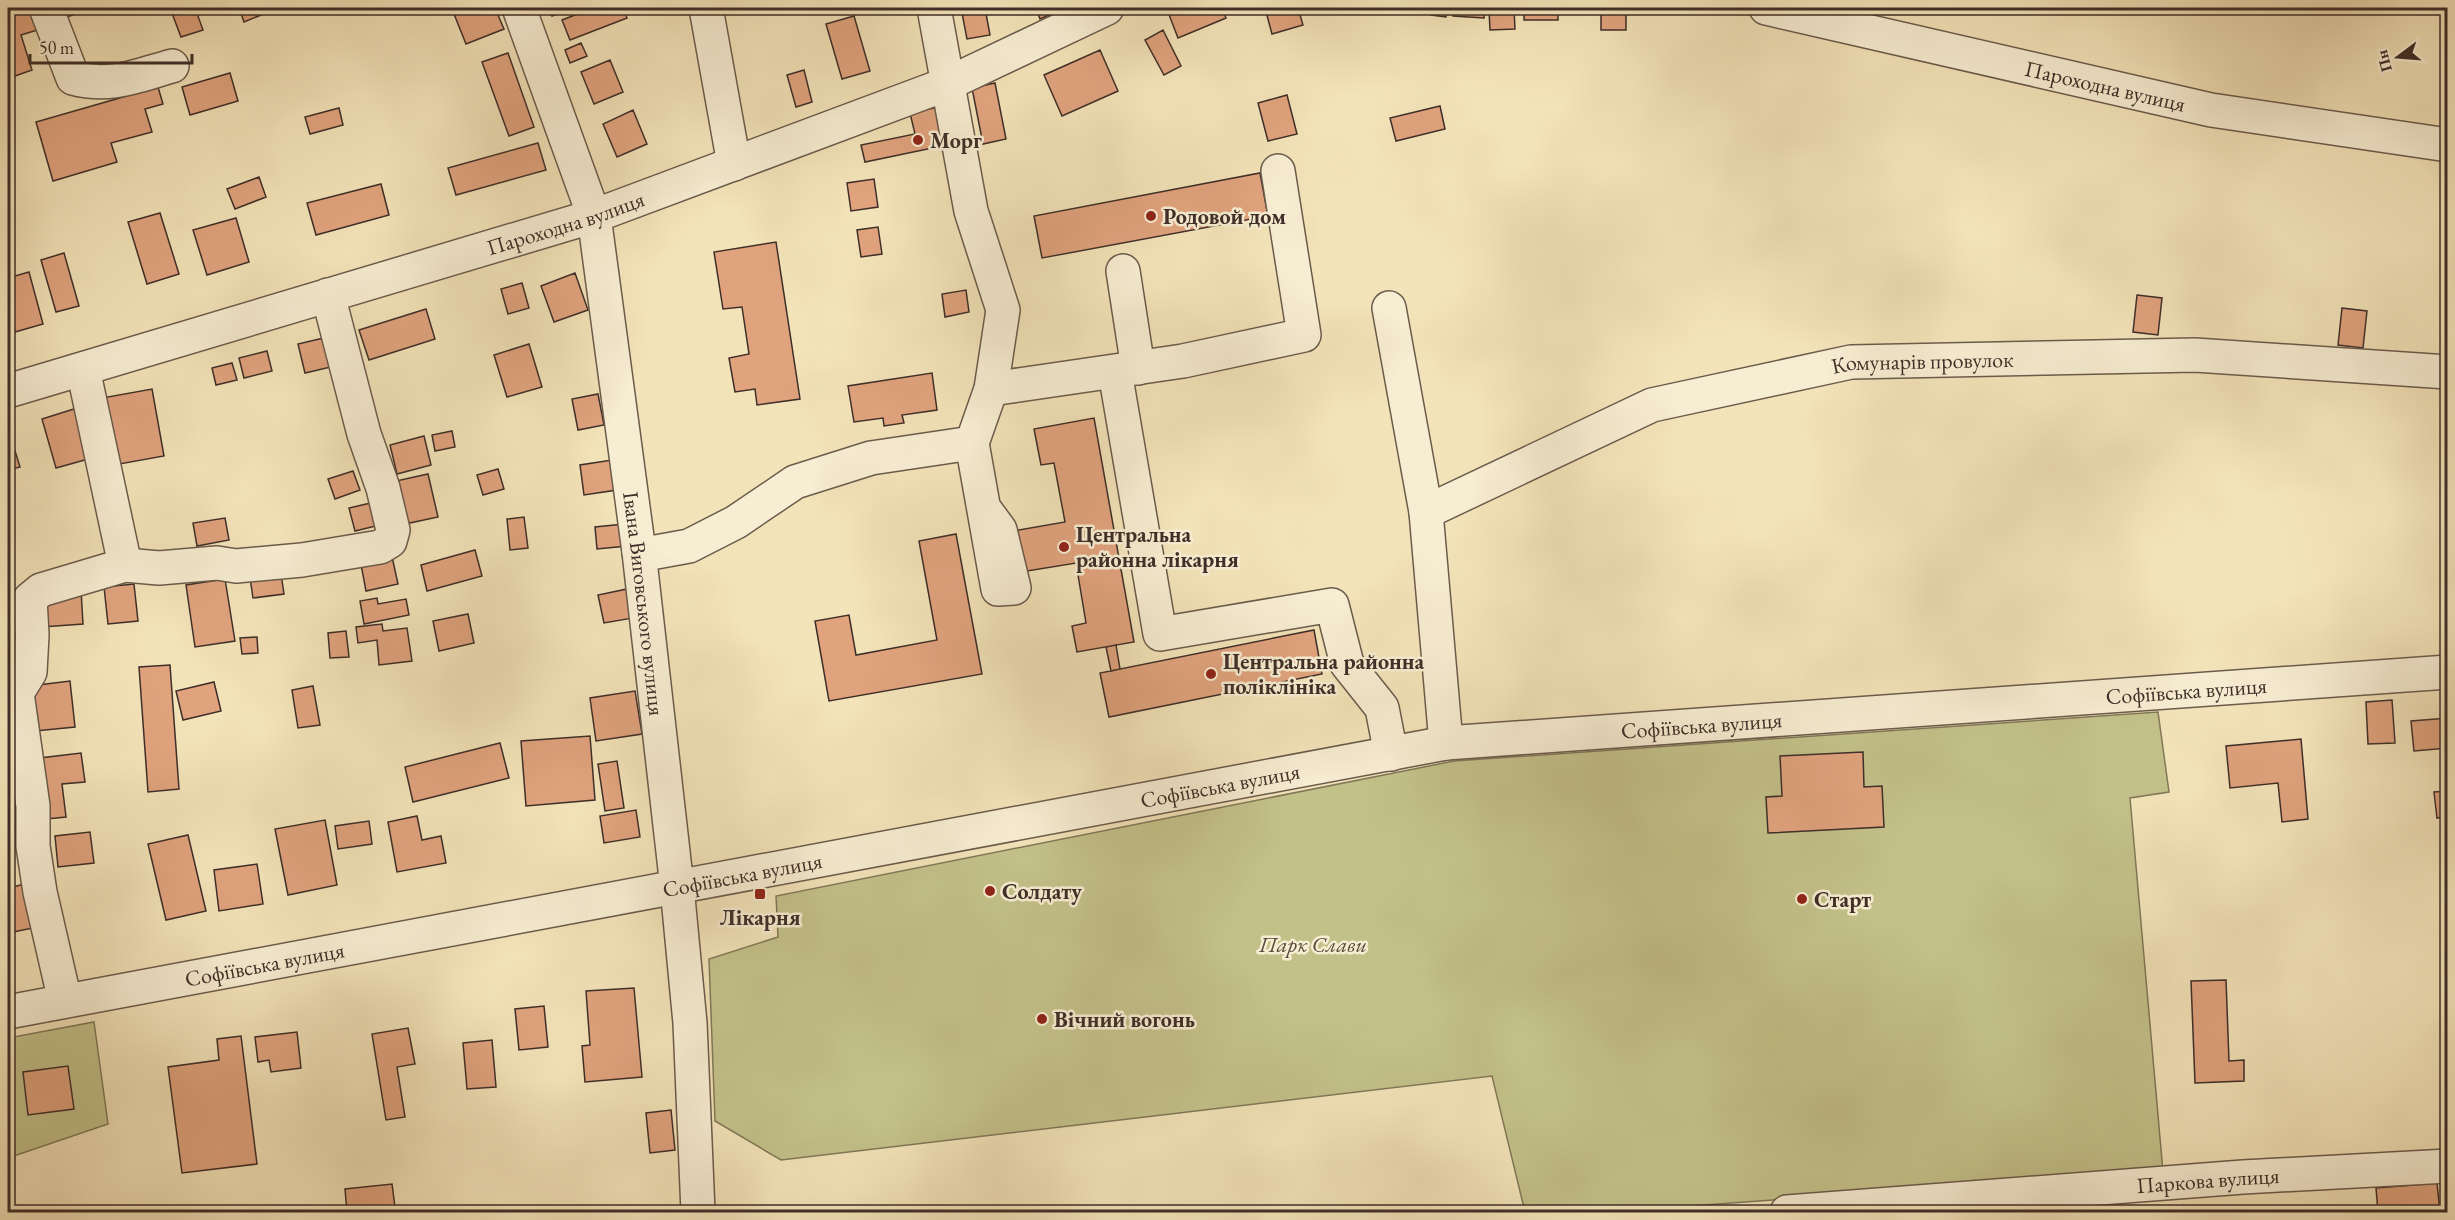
<svg xmlns="http://www.w3.org/2000/svg" width="2455" height="1220" font-family="'EB Garamond',serif">
<style>
.green{fill:#c3c18a;stroke:#807859;stroke-width:1.5}
.building{fill:#e0a37e;stroke:#3e2e28;stroke-width:1.5}
.lines{fill:none;stroke-linecap:round;stroke-linejoin:round}
.minor-casing{stroke:#6b5b4c;stroke-width:36}
.minor{stroke:#f7edd2;stroke-width:33}
.poi-dot{fill:#8f2418;stroke:#f7edd2;stroke-width:2}
.labels{text-anchor:middle;stroke-width:5;stroke-linejoin:round;paint-order:stroke}
.street-label{font-size:22px;fill:#3e2e28;stroke:#f7edd2}
.poi-label{font-size:22px;font-weight:bold;fill:#3e2e28;stroke:#f7edd2;text-anchor:start}
.park-label{font-size:22px;font-style:italic;fill:#594b3c;stroke:#f7edd2}
</style>
<rect width="100%" height="100%" fill="#f3e3b9"/>
<filter id="stains"><feTurbulence type="fractalNoise" baseFrequency=".00333" numOctaves="4"/><feColorMatrix values="0 0 0 0 .2 0 0 0 0 .09 0 0 0 0 .02 0 0 0 .5 -.17"/></filter>
<radialGradient id="worn" r=".72"><stop offset=".6" stop-color="#630" stop-opacity="0"/><stop offset="1" stop-color="#630" stop-opacity=".3"/></radialGradient>
<path class="green" d="M2158 712 2169 792 2130 798 2163 1172 1606 1212H1525L1492 1076 781 1160 715 1121 709 959 778 937 776 896 1454 761Z
M94 1022 108 1124 8 1158V1038Z"/>
<path class="building" d="M8 8H38L44 28 21 35 32 70 15 76 8 55Z
M60 8H92L64 18Z
M170 8H195L203 30 181 37Z
M239 8H266L268 12 244 22Z
M457 8H495L504 29 466 44 452 9Z
M549 8H574L552 16Z
M593 8H623L627 18 570 40 562 20Z
M961 8H985L990 35 967 39Z
M1036 8H1054L1056 12 1040 19Z
M1180 8H1222L1226 18 1178 38 1168 12Z
M1265 8H1298L1303 25 1272 34Z
M1432 8H1447L1446 17 1431 15Z
M1454 8H1485L1484 18 1453 16Z
M1524 8H1558V20H1524Z
M1563 8H1588V11L1563 12Z
M1601 8H1626V30H1601Z
M1514 9 1515 29 1490 30 1489 10Z
M854 16 870 71 842 79 826 24Z
M1163 30 1181 66 1164 75 1145 40Z
M581 43 587 56 570 63 565 50Z
M1100 50 1118 91 1062 116 1044 75Z
M508 53 534 127 509 136 482 62Z
M610 60 623 92 594 104 581 72Z
M804 70 812 102 796 107 787 75Z
M230 73 238 101 190 115 182 87Z
M995 83 1006 139 983 144 972 88Z
M158 87 163 104 145 109 152 132 111 143 117 162 53 181 36 122Z
M1287 95 1297 134 1268 141 1258 103Z
M1440 106 1445 129 1396 141 1390 118Z
M939 107 947 145 865 162 861 145 915 134 910 113Z
M339 108 343 125 310 134 305 117Z
M633 110 647 144 617 157 603 124Z
M538 143 546 170 456 195 448 168Z
M1260 173 1268 216 1042 258 1034 216Z
M259 177 266 197 235 209 227 189Z
M874 179 878 207 851 211 847 183Z
M381 184 389 215 316 235 307 203Z
M160 213 179 274 147 284 128 222Z
M236 218 249 262 207 275 193 230Z
M878 227 882 254 861 257 857 230Z
M776 242 800 399 757 405 755 389 735 392 729 358 749 354 742 307 723 309 714 252Z
M64 253 79 306 56 312 41 260Z
M29 272 43 324 15 332 8 305V278Z
M575 273 588 310 554 322 541 286Z
M522 283 529 308 508 314 501 289Z
M966 290 969 312 945 317 942 294Z
M2137 295 2162 298 2158 335 2133 332Z
M2342 308 2367 311 2363 348 2338 345Z
M426 309 435 339 369 360 359 330Z
M328 337 335 366 305 373 298 344Z
M529 344 542 387 507 397 494 355Z
M267 351 272 371 244 378 239 358Z
M232 363 237 380 216 385 212 368Z
M932 373 937 410 902 415 904 423 884 426 883 418 854 422 848 386Z
M152 389 164 456 114 465 102 398Z
M598 394 604 425 578 430 572 399Z
M77 408 92 458 56 468 42 419Z
M1094 418 1134 642 1077 652 1072 626 1086 623 1076 563 1015 573 1008 532 1065 522 1054 463 1041 465 1034 429Z
M8 428 20 467 8 470Z
M452 431 455 447 435 451 432 435Z
M424 436 431 465 397 474 390 445Z
M612 460 617 490 584 495 580 465Z
M498 469 504 489 483 495 477 475Z
M353 471 360 490 335 499 328 479Z
M428 474 438 517 405 524 396 481Z
M375 502 380 525 355 531 349 508Z
M524 517 528 548 510 550 507 519Z
M225 518 229 540 197 546 193 523Z
M624 524 627 546 597 549 595 527Z
M956 534 982 674 829 701 815 621 849 615 856 655 937 640 919 541Z
M475 550 482 576 427 591 421 565Z
M391 552 398 584 366 591 360 559Z
M280 567 284 594 253 598 249 571Z
M225 579 235 641 195 647 186 585Z
M134 584 138 621 108 624 104 587Z
M627 589 633 618 604 623 598 595Z
M81 590 83 624 42 627 40 593Z
M377 598 378 604 406 599 409 615 364 624 360 601Z
M468 614 474 643 439 651 433 621Z
M382 624 383 631 407 628 412 661 379 665 377 640 358 643 356 627Z
M1314 630 1322 674 1109 717 1100 673Z
M346 631 349 657 330 658 328 633Z
M257 637 258 653 242 654 240 638Z
M1116 645 1120 669 1111 671 1106 647Z
M170 665 179 789 148 792 139 667Z
M70 681 75 727 35 731 30 686Z
M214 682 221 711 183 720 176 691Z
M313 686 320 725 298 728 292 690Z
M635 691 642 734 596 741 590 698Z
M2392 700 2395 743 2368 744 2366 702Z
M2448 718V748L2414 751 2411 721Z
M590 736 595 800 526 806 521 741Z
M2301 739 2308 819 2282 822 2278 783 2230 788 2226 746Z
M500 743 509 778 413 802 405 767Z
M1863 752 1864 787 1882 786 1884 827 1768 833 1766 797 1782 796 1780 756Z
M81 753 85 782 62 784 66 817 47 819 40 758Z
M617 761 624 808 605 811 598 764Z
M2448 791V816L2437 818 2434 792Z
M636 810 640 837 604 843 600 816Z
M417 816 422 840 441 836 446 863 397 872 388 822Z
M325 820 337 885 288 895 275 829Z
M369 821 372 844 338 849 335 826Z
M90 832 94 863 58 867 55 836Z
M188 835 206 911 166 920 148 844Z
M257 864 263 904 219 911 214 870Z
M25 884 33 928 8 933V888Z
M2226 980 2229 1061 2244 1060V1081L2195 1083 2191 981Z
M634 988 642 1077 585 1082 582 1046 590 1045 586 991Z
M544 1006 548 1047 519 1050 515 1009Z
M408 1028 415 1064 397 1067 405 1117 386 1120 372 1034Z
M297 1032 301 1068 271 1072 269 1060 258 1062 255 1037Z
M241 1036 257 1164 182 1173 168 1067 219 1060 217 1039Z
M492 1040 496 1087 467 1089 463 1043Z
M68 1066 74 1109 28 1115 23 1072Z
M671 1110 675 1150 650 1153 646 1113Z
M2437 1183 2440 1212H2378L2376 1188Z
M392 1184 395 1207 347 1212 345 1189Z
M2337 1206V1212H2288V1208Z"/>
<g class="lines">
<defs>
<g id="minor">
<path d="M46 8 73 78C110 88 137 76 172 66"/>
<path id="s1" d="M519 8 594 216 639 552 677 887 690 1023 698 1212"/>
<path d="M706 8 734 164"/>
<path id="s2" d="M1766 8 2211 110 2448 145"/>
<path d="M1123 271 1138 368"/>
<path d="M1389 308 1426 512 1446 743"/>
<path d="M83 369 125 565"/>
<path d="M1115 372 1160 634 1332 605 1347 664 1382 708 1391 754"/>
<path d="M991 389 1183 361 1304 335 1278 171"/>
<path id="s3" d="M8 391 594 216 947 84 1107 8"/>
<path d="M972 443 998 589 1014 588 1000 530 986 511"/>
<path id="s4" d="M1426 512 1652 405 1851 362 2195 355 2448 372"/>
<path d="M639 552H656L689 546 736 522 795 482 871 458 972 443 991 389 1003 310 971 211 934 8"/>
<path d="M65 1001 40 892 33 846V806L17 693 30 672 32 635 30 599 41 590 125 565 159 568 217 563 236 566 302 560 380 547 390 541 393 530 383 488 364 434 328 295"/>
<path id="s5" d="M8 1012 1446 743 2448 672"/>
<path id="s6" d="M1787 1212 2243 1177 2448 1166"/>
</g>
</defs>
<use href="#minor" class="minor-casing"/>
<use href="#minor" class="minor"/>
</g>
<g class="poi-dot">
<circle cx="918" cy="140" r="6"/>
<circle cx="1151" cy="216" r="6"/>
<circle cx="1064" cy="547" r="6"/>
<circle cx="1211" cy="674" r="6"/>
<circle cx="990" cy="891" r="6"/>
<rect x="754" y="888" width="12" height="12" rx="3"/>
<circle cx="1802" cy="899" r="6"/>
<circle cx="1042" cy="1019" r="6"/>
</g>
<g class="labels">
<g class="street-label">
<text dy="8" stroke="none"><textPath href="#s2" startOffset="348">Пароходна вулиця</textPath></text>
<text dy="8" stroke="none"><textPath href="#s3" startOffset="582">Пароходна вулиця</textPath></text>
<text dy="8" stroke="none"><textPath href="#s4" startOffset="525">Комунарів провулок</textPath></text>
<text dy="8" stroke="none"><textPath href="#s1" startOffset="612">Івана Виговського вулиця</textPath></text>
<text dy="8" stroke="none"><textPath href="#s5" startOffset="2205">Софіївська вулиця</textPath></text>
<text dy="8" stroke="none"><textPath href="#s5" startOffset="1719">Софіївська вулиця</textPath></text>
<text dy="8" stroke="none"><textPath href="#s5" startOffset="1233">Софіївська вулиця</textPath></text>
<text dy="8" stroke="none"><textPath href="#s5" startOffset="747">Софіївська вулиця</textPath></text>
<text dy="8" stroke="none"><textPath href="#s5" startOffset="261">Софіївська вулиця</textPath></text>
<text dy="8" stroke="none"><textPath href="#s6" startOffset="422">Паркова вулиця</textPath></text>
</g>
<g class="poi-label">
<text x="930" y="148">Морг</text>
<text x="1163" y="224">Родовой дом</text>
<text x="1076" y="542">Центральна<tspan x="1076" dy="25">районна лікарня</tspan></text>
<text x="1223" y="669">Центральна районна<tspan x="1223" dy="25">поліклініка</tspan></text>
<text x="1002" y="899">Солдату</text>
<text x="1814" y="907">Старт</text>
<text x="760" y="925" text-anchor="middle">Лікарня</text>
<text x="1054" y="1027">Вічний вогонь</text>
</g>
<g class="park-label">
<text x="1313" y="952">Парк Слави</text>
</g>
</g>
<rect width="2455" height="1220" fill="none" stroke="#f3e3b9" stroke-width="30"/>
<rect x="9" y="9" width="2437" height="1202" fill="none" stroke="#3e2e28" stroke-width="3"/>
<rect x="15" y="15" width="2425" height="1190" fill="none" stroke="#3e2e28" stroke-width="1.5"/>
<g transform="translate(2398 57) rotate(254)" stroke="#f7edd2" stroke-width="4.5" paint-order="stroke">
<path d="M0-4.5L10 22L0 15L-10 22Z" fill="#3e2e28"/>
<text y="-9" font-size="16" font-weight="bold" text-anchor="middle" fill="#3e2e28">Пн</text>
</g>
<path d="M30 54v9h162v-9" fill="none" stroke="#3e2e28" stroke-width="3"/>
<text x="39" y="54" font-size="18" fill="#3e2e28" stroke="#f7edd2" stroke-width="4.5" paint-order="stroke">50 m</text>
<rect width="100%" height="100%" filter="url(#stains)"/>
<rect width="100%" height="100%" fill="url(#worn)"/>
</svg>
